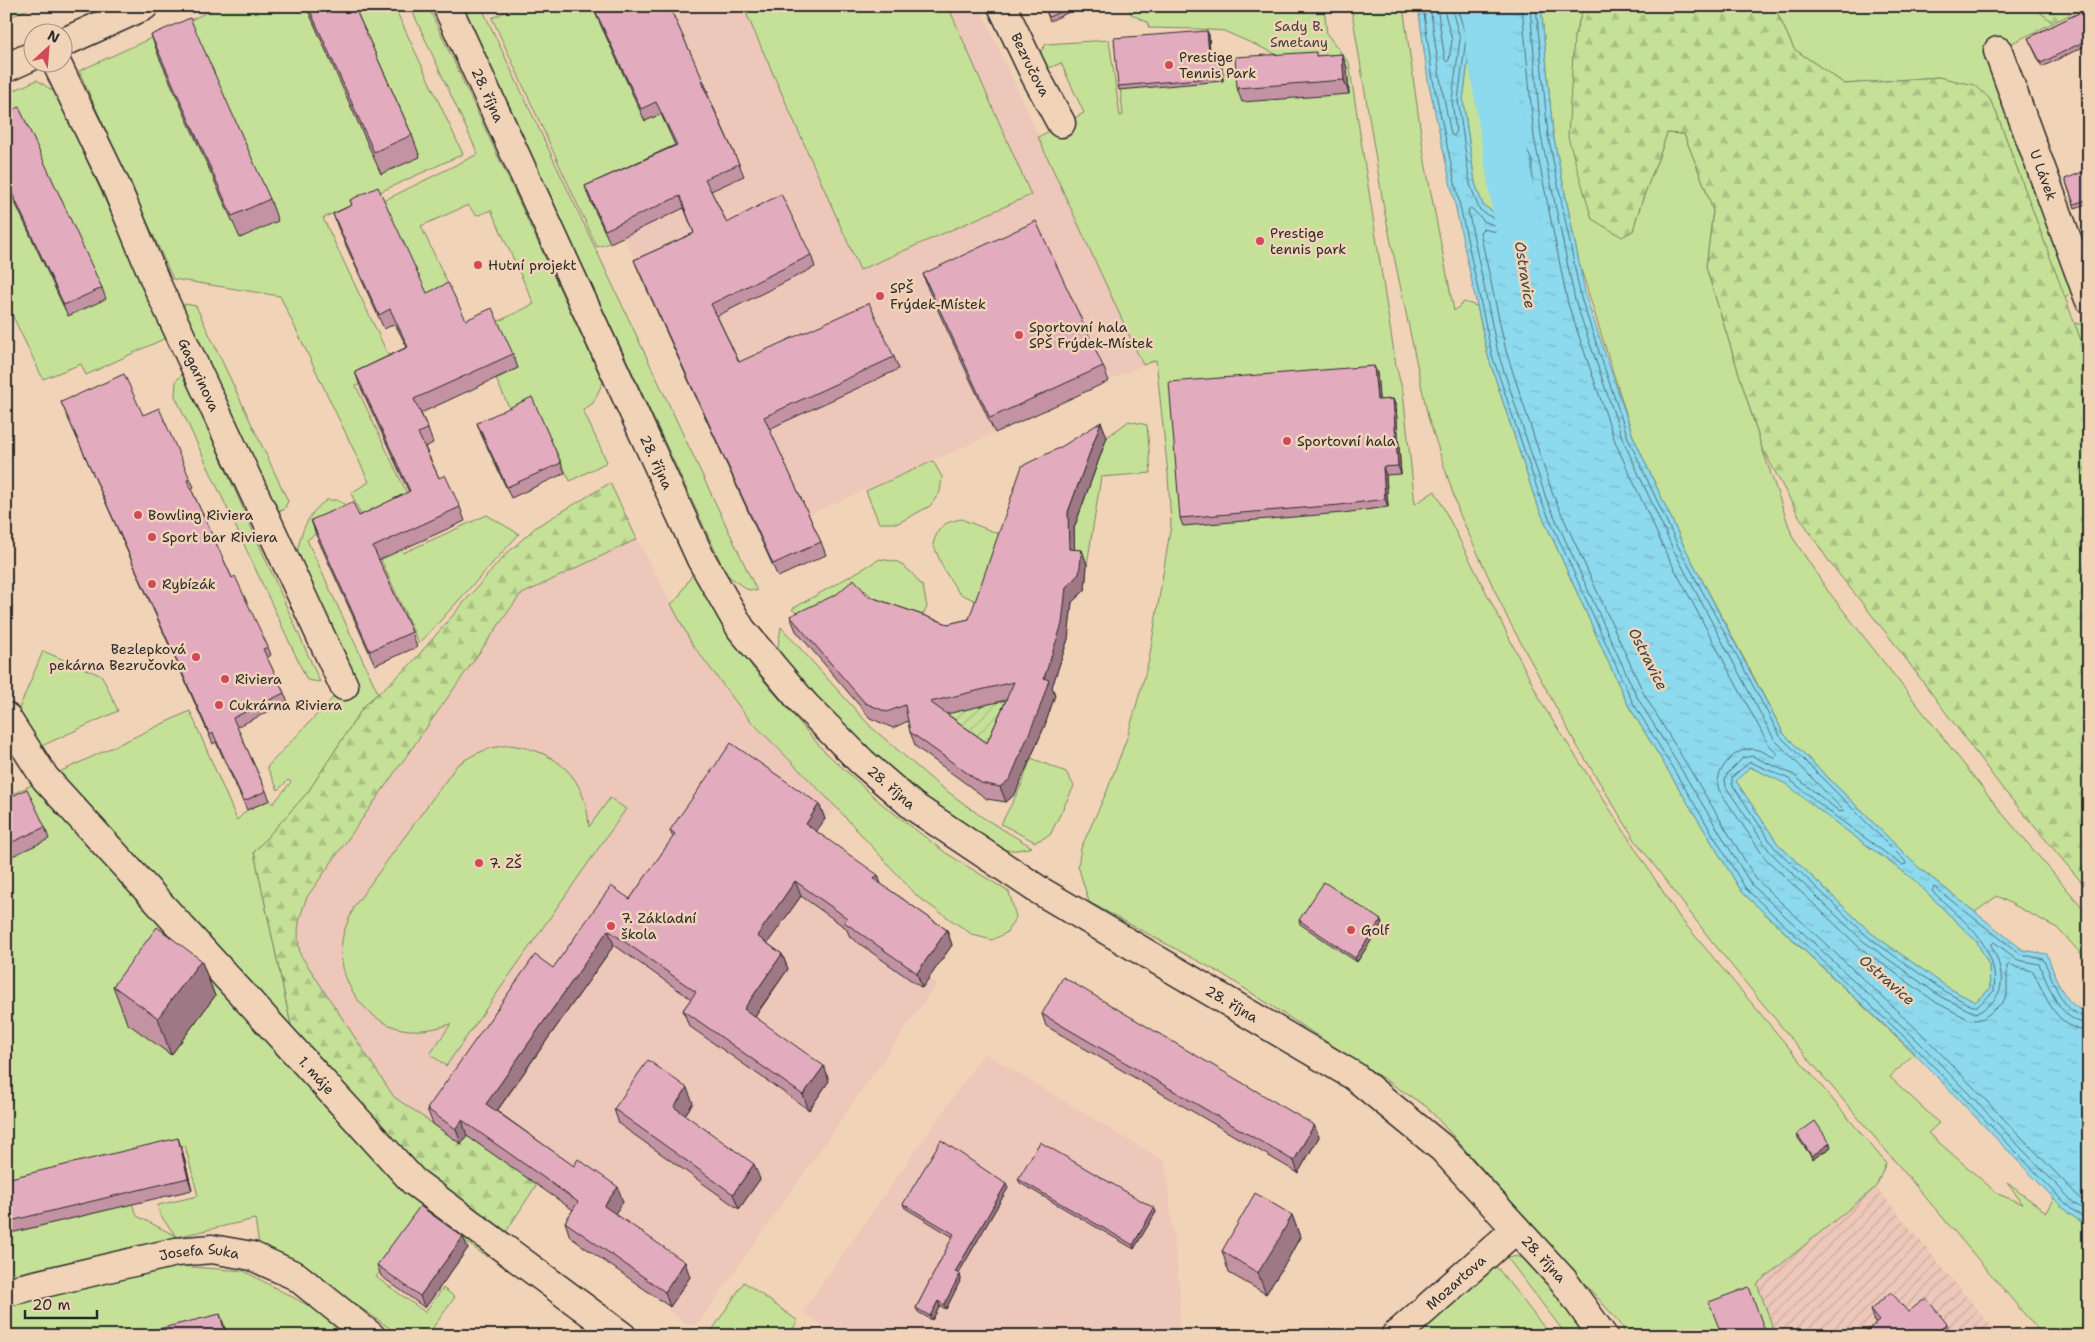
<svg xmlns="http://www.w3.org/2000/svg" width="2095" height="1342" font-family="'Shantell Sans',sans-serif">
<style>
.built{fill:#edc7b9}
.industrial{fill:url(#industrial-furrows)}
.green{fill:#c5e097;stroke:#788661}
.forest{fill:url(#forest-firs);stroke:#788661}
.garden{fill:url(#garden-furrows);stroke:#788661}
.water{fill:url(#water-ripples);stroke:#66939f;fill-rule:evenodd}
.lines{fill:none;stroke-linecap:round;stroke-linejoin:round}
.shore{stroke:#527179;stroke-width:1}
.river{stroke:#8dd9ed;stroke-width:44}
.minor-casing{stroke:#2b2b2b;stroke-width:31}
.minor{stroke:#f1d3b7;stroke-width:28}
.wall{fill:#c393a3;stroke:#2b2b2b;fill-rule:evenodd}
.shaded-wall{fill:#9f7885;stroke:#2b2b2b}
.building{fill:#e3abbe;stroke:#2b2b2b;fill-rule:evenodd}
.poi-dot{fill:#d1495b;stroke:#f1d3b7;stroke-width:2}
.labels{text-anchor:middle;stroke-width:5;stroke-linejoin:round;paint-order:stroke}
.park-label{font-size:14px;fill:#42463b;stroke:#f1d3b7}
.poi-label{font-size:14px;fill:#2b2b2b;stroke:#f1d3b7;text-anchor:start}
.street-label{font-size:14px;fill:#2b2b2b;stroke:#f1d3b7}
.water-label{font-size:15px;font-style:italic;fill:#3a4548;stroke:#f1d3b7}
</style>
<defs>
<pattern id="industrial-furrows" width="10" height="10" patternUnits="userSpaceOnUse" patternTransform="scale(1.25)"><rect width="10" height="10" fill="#edc7b9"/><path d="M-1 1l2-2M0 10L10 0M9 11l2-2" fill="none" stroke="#cbab9f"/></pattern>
<pattern id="forest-firs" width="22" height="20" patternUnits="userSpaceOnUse" patternTransform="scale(1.25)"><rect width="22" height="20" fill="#c5e097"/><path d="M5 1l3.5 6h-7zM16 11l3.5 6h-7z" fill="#a9c082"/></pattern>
<pattern id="garden-furrows" width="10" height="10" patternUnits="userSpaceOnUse" patternTransform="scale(1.25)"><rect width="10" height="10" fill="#c5e097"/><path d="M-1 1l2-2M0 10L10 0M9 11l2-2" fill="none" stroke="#a9c082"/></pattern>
<pattern id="water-ripples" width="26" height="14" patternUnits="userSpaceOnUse" patternTransform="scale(1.25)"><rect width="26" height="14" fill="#8dd9ed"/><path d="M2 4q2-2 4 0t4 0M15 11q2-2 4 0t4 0" fill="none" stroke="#7abacb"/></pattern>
</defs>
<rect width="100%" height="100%" fill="#f1d3b7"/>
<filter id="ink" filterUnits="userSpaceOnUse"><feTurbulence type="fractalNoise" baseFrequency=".02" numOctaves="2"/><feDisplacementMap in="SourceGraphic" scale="10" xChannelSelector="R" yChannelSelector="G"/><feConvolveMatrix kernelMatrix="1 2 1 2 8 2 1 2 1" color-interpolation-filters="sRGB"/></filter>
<g filter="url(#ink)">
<path class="built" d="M592 6H979L1143 365 995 433 808 515 826 555 778 577 624 237 610 243 682 160Z
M637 539 692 644 748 718 836 807 812 839 952 945 930 978 937 983 700 1321 690 1326 668 1310 670 1307 570 1237 584 1217 468 1136 461 1144 394 1097 299 954 296 934 299 919 307 897 520 595Z
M984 1053 1165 1162 1180 1292 1179 1336H836L803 1311Z"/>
<path class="industrial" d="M1876 1187 1999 1336H1776L1757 1284Z"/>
<path class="green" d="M221 6H394L463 154 323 218 394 367 356 386 412 504 386 516 403 553 487 515 519 534 419 644 351 493 369 482 280 296 173 279 79 71Z
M410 6H428L603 382 593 403 583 410 607 462 570 481 536 408 514 418 496 379 518 368 497 322 534 304 491 210 479 215 475 214 468 205 421 226 454 297 432 307 383 201 478 154Z
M462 6H481L757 591 746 589 726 574Z
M517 6H592L645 121 661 114 683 160 610 243 597 247 492 18Z
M743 6H948L1031 195 860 270Z
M1127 6H1324L1327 34 1349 63 1396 366 1403 392 1415 504 1435 491 1544 707 1680 918 1886 1163 1876 1187 1757 1284 1776 1336H1627L1620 1323 1427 1107 1224 975 1089 902 1078 866 1081 848 1107 791 1128 735 1149 660 1171 525 1168 474 1156 360 1143 365 1038 137 1084 113 1061 63 1049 68 1045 66 1039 54 1046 44 1109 40 1120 116 1123 115 1115 42 1209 35 1210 57 1221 56 1222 73 1313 66 1301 65 1224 31 1198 29 1149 28 1147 22 1131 14Z
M1351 6H1403L1425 162 1454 311 1464 302 1477 306 1488 356 1536 502 1627 703 1742 892 1914 1054 1890 1077 1939 1123 1928 1133 1998 1194 2023 1204 2007 1183 2046 1212 2054 1198 2068 1213 2089 1227V1336H2043L1794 1042 1710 939 1635 840 1576 744 1508 619 1460 515 1428 417 1384 209Z
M1461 6H1486L1480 90 1515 167 1513 188 1503 211 1496 214 1483 205 1475 183 1463 100 1471 38Z
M1541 6H1584L1574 37 1592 219 1605 225 1633 231C1641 197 1657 166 1667 133L1684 134 1705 187 1713 211 1706 267 1762 448 1793 538 1828 591 2006 818 2089 915V962L2057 928 1997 896 1975 912 1918 867 1784 734 1683 544 1633 436 1579 263 1553 134Z
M1774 6H2038L2039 11 2053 23 2010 44 1991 51 2079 284 2065 299 1997 114 1989 98 1938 77 1845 84 1794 49Z
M37 80 56 93 168 337 86 375 81 364 43 379 6 302V94Z
M185 304 196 306 288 501 284 510 276 511 182 312Z
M2074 323 2089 326V362Z
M183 373 320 682 307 680 175 396 176 381Z
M1129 421 1147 425 1151 473 1101 477 1087 565 1075 564 1074 528 1107 437Z
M933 461 942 477 940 492 930 506 898 523H879L866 491Z
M327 500H337L351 508 307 540 378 693 364 706 308 792 254 852 297 1053 498 1244 487 1257 424 1212 376 1277 425 1312 443 1288 455 1297 427 1336H401L328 1285 259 1245 255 1219 6 1276V1234L132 1204 137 1216 176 1236 160 1215 158 1205 198 1196 185 1145 97 1167 6 1181V797L190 711 237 820 247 810 270 800 273 804 291 782 288 780 278 790 267 767 344 686 297 556C299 535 308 512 327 500Z
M961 519 1007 537 984 605 959 593 944 570 933 544C939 526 942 523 961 519Z
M880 559 898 562 911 572 923 587 927 607 917 626 892 617 865 590 859 595 800 617 792 609Z
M693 573 753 668 823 750 882 804 946 853 1009 892 1016 917 1006 933 992 940 973 935 918 897 836 807 748 718 692 644 671 604 678 598Z
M781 627 871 727 936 783 982 817 1032 847 1018 850H1003L938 809 834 720 785 663 778 646Z
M43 651 102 676 118 711 35 749 18 711Z
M510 745C558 751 586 777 589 827L610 798 626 809 446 1066 430 1054 451 1024C435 1029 420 1032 402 1029 364 1021 336 979 342 941 344 928 350 917 355 905L457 765C475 753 489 747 510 745Z
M1031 758 1066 772 1074 786 1050 835 1035 842 1001 824 1021 786Z
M1750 767 1786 783 1828 817 1913 879 1977 942 1989 965 1990 989 1975 1002 1947 987 1871 933 1778 844 1736 781Z
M1506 1256 1520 1257 1535 1266 1588 1336H1567Z
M1492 1261 1551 1336H1409Z
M179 1266 244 1271 322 1313 350 1336H6V1306Z
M744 1282 798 1321 788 1336H717L711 1332Z"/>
<path class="forest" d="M6 6H34L6 19Z
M1584 6H1774L1794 49 1845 84 1938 77 1975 85 1989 98 1997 114 2089 362V891L2002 788 1891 639 1830 563 1799 516 1762 448 1706 267 1713 211 1705 187 1684 134 1667 133C1657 166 1641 197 1633 231L1622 237 1592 219 1568 137 1574 37Z
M2038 6H2087L2053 23 2039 11Z
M610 483 637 539 520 595 307 897C298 921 296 929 300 954L394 1097 462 1144 467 1136 537 1184 498 1244 297 1053 254 852 308 792 364 706 410 665 504 556 536 527Z"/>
<path class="garden" d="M1013 692 994 754 936 716 998 702Z"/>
<path class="water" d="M1418 6H1461L1471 38 1463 100 1475 183 1483 205 1496 214 1503 211 1513 188 1514 167 1480 90 1486 6H1541L1553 134 1586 297 1633 436 1683 544 1747 666 1784 734 1918 867 2023 950 2047 954C2053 970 2060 995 2075 1006 2079 1009 2084 1011 2089 1014V1227L2068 1213 1909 1048 1742 892 1627 703 1536 502 1488 356 1428 80ZM1750 767 1786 784 1828 817 1913 879 1977 942 1989 965 1990 989 1975 1002 1947 987 1871 933 1778 844 1736 781Z"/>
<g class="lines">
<path class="shore" d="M1423 6 1433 80 1492 355 1541 500 1632 701 1746 889 1913 1045 2071 1209 2089 1221
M1430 6 1440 78 1451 134 1454 136 1456 133 1452 100 1460 39 1451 6
M1437 6 1445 60 1447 62 1449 60 1452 40 1443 6
M1457 6 1466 38 1458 100 1470 184 1479 209 1487 215 1496 219 1508 212 1518 189 1519 167 1485 89 1491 6
M1497 6 1492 88 1525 163 1524 189 1512 217 1500 224 1493 225 1484 221 1471 208 1468 210 1498 353 1546 498 1637 697 1751 884 1917 1040 2075 1204 2089 1213
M1505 6 1499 87 1532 161V189L1520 218 1514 226 1497 232 1483 229 1480 232 1506 351 1553 495 1644 694 1756 879 1923 1035 2080 1198 2089 1204
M1522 6 1534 137 1568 304 1616 444 1666 553 1767 742 1778 755 1775 758C1767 754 1758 748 1749 749 1732 750 1713 774 1719 790L1765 858 1859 947 1937 1003 1968 1019 1976 1020 1984 1018 2002 1003 2007 996V966L2010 964 2018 968 2033 971C2045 995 2056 1030 2089 1031
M1530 6 1541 136 1575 300 1623 440 1673 549 1774 739 1844 811 1840 812 1792 774 1752 756 1743 758 1728 773 1725 779 1726 787 1770 852 1863 941 1941 997 1975 1013C1982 1012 1986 1007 1991 1003 2009 987 2000 963 1991 945L1994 942 2018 960 2039 964C2049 986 2059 1022 2089 1024
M1536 6 1548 135 1581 298 1628 438 1678 546 1780 736 1905 861 1906 864 1902 865 1831 813 1789 779 1750 762 1732 777V784L1774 847 1868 937 1944 991 1972 1006H1978L1994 991C2000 945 1962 920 1932 891L1934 887 2020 954 2043 959C2054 979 2060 1014 2089 1018"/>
<path class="river" d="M1482 6 1521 250"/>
<defs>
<g id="minor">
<path id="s1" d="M447 6 701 559 741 629 805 705 862 762 913 806 1037 889 1354 1076 1443 1149 1563 1280 1603 1336"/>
<path id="s2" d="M1002 6 1035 75 1061 123"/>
<path d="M62 43 144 6"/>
<path id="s3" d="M1998 51 2089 299"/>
<path id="s4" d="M56 62 116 186 156 283 344 686"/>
<path d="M6 68 32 56"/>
<path id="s5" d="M6 717 45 778 413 1181 622 1336"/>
<path id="s6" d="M6 1292 176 1252 212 1249 252 1256 296 1276 371 1336"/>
<path id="s7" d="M1395 1336 1516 1229"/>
</g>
</defs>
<use href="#minor" class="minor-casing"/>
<use href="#minor" class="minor"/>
</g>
<path class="wall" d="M306 6H354L412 135 420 157 381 174Z
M592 6H669L708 92 707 93 739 164 744 176 711 191 727 223 811 255 815 267 717 316 739 362 894 357 899 369 769 429 821 542 826 555 778 577 639 272 634 260 694 233 684 208 610 243 589 198 585 186 675 145 661 114 645 121Z
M1044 6H1082L1050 21Z
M2089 8V44L2042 67 2028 38Z
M1207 31 1209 35 1210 53 1221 56 1223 81 1119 90 1118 86Z
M151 35 270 199 278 221 240 238 159 57Z
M1342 54 1347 68 1349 94 1242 102 1237 88 1317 56Z
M6 113 102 288 106 299 68 316 6 183Z
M2065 179 2089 181V203L2075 208Z
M350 200 427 293 513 354 518 368 421 413 428 429 433 443 425 447 439 478 460 507 465 521 379 560 412 632 417 647 375 665 316 535 311 520 359 516 409 492 360 386 355 372 407 347 395 324 384 329 338 228 333 214 352 205Z
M923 274 1103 366 1109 381 995 433 928 289Z
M1377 373 1379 400 1393 399 1396 407 1401 474 1386 475 1388 507 1343 513 1183 526 1180 518Z
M61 402 143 415 190 479 194 487 191 489 232 578 268 647 271 655 267 658 284 693 288 702 237 727 266 791 270 800 247 810 216 742 213 744Z
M1101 422 1107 437 1074 528V550H1082L1087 565 1085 590 1072 602 1068 639 1052 687 1055 695 1045 725 1015 794 1006 802 987 799 916 747 910 732 908 721 893 728 870 718 796 631 790 616 868 596 948 624 969 619ZM1006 700 987 743 947 714Z
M477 423 561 463 565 473 511 498 481 434Z
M6 799 45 827 49 839 6 859Z
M819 804 825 819 816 831 881 884 947 930 952 945 922 988 850 937 846 928 801 896 767 943 782 954 788 969 755 1017 829 1081 809 1110 689 1026 683 1010 691 999 614 945 497 1111 623 1202 615 1213 690 1277 670 1307 570 1237 565 1222 573 1210 467 1136 461 1144 433 1124 427 1109 630 899 673 838 670 830Z
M1299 920H1381L1382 924 1357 962 1300 924Z
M201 960 215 996 171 1055 127 1023 113 986Z
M1042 1014 1314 1125 1319 1137 1298 1173 1046 1026Z
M693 1103 685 1115 760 1179 739 1209 619 1124 614 1109Z
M1797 1134 1831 1147 1813 1159 1798 1138Z
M182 1149 192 1190 6 1234V1179Z
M1018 1179 1154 1208 1156 1212 1134 1249 1020 1183Z
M1008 1188 958 1274 961 1279 946 1309 940 1306 932 1320 918 1312 916 1308 953 1237 905 1208 903 1204Z
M1292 1215 1300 1237 1287 1261 1266 1294 1229 1273 1222 1251Z
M468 1248 425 1308 381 1276 377 1265Z
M1870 1310 1908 1312 1951 1335 1875 1323 1874 1321Z"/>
<path class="shaded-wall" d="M1207 31 1209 35 1210 57 1209 54Z
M1220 52 1221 56 1223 81 1221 77Z
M1342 54 1347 68 1349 94 1344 80Z
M703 80 708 92 706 93 701 81Z
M1374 366 1377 373 1380 408 1377 400Z
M1393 399 1396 407 1401 474 1398 466Z
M1101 422 1107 437 1074 528 1075 564 1069 549 1068 512Z
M1383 467 1386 475 1388 507 1385 499Z
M1082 550 1087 565 1085 590 1072 602 1068 639 1052 687 1055 695 1045 725 1015 794 1006 802 1000 787 1044 678 1066 587Z
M819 804 825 819 811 839 806 824Z
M878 875 883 890 874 879Z
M795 881 801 896 762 951 757 936Z
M1381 920 1382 924 1357 962 1355 958Z
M608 930 614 945 491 1119 486 1104Z
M947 930 952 945 922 988 917 973Z
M782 954 788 969 749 1024 744 1009Z
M201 960 215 996 171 1055 158 1018Z
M824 1066 829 1081 809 1110 803 1095Z
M687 1088 693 1103 680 1122 674 1107Z
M462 1120 467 1136 461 1144 456 1129Z
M1314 1125 1319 1137 1298 1173 1294 1161Z
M178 1138 182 1149 192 1190 188 1178Z
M1830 1143 1831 1147 1813 1159 1812 1156Z
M754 1164 760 1179 739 1209 733 1194Z
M1006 1184 1008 1188 957 1276 955 1272Z
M618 1187 623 1202 610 1221 604 1206Z
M1154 1208 1156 1212 1134 1249 1133 1245Z
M1292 1215 1300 1237 1287 1261 1266 1294 1258 1273Z
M463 1237 468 1248 425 1308 420 1296Z
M685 1262 690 1277 670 1307 665 1292Z
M960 1274 961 1279 946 1309 944 1305Z
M938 1301 940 1306 932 1320 930 1316Z
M220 1314 224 1325 227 1336H226Z
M1947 1324 1951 1335 1932 1336Z"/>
<path class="building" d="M308 6H354L412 135 374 152Z
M593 6H669L703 80 701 81 739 164 705 179 727 223 781 194 811 255 711 304 739 362 869 303 894 357 764 417 821 542 773 564 634 260 694 233 680 196 605 230 585 186 677 145 656 102 641 109Z
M1044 6H1072L1049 17Z
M2089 8V39L2041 63 2028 38Z
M190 18 270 199 232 216 151 35Z
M1207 31 1209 54 1220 52 1221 77 1118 86 1114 38Z
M1316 52V56L1342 54 1344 80 1237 88 1235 57Z
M19 107 102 288 64 305 6 180V113Z
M2085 171 2089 181V199L2074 204 2065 179Z
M378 187 427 293 448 283 466 320 492 308 513 354 414 399 428 429 418 433 439 478 445 475 460 507 373 547 412 632 370 651 311 520 353 502 359 516 410 491 355 372 408 347 390 309 379 315 333 214 352 205 350 200Z
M1036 221 1103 366 990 418 923 274Z
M1374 366 1377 400 1393 399 1398 466 1383 467 1385 499 1340 505 1180 518 1169 382Z
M124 374 143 415 159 408 190 479 187 480 232 578 235 576 246 600 268 647 263 649 284 693 233 718 266 791 244 801 213 733 210 735 61 402Z
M532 397 561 463 507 487 477 423Z
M1101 422 1068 512 1069 549 1082 550 1079 574 1066 587 1062 624 1044 678 1049 680 1039 710 1010 779 1000 787 981 783 910 732 905 705 887 712 865 703 790 616 837 594 854 579 868 596 948 624 969 619 1022 466 1061 447ZM1014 682 987 743 930 702Z
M731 743 819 804 806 824 878 875 874 879 947 930 917 973 844 922 847 918 795 881 757 936 782 954 744 1009 824 1066 803 1095 683 1010 696 992 608 930 486 1104 574 1166 578 1159 618 1187 604 1206 685 1262 665 1292 565 1222 578 1202 462 1120 456 1129 427 1109 535 955 553 968 611 886 630 899 675 834 670 830Z
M27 789 45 827 6 845V799Z
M1324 882 1381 920 1355 958 1299 920Z
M157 927 201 960 158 1018 113 986Z
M1063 977 1314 1125 1294 1161 1042 1014Z
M648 1060 687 1088 674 1107 754 1164 733 1194 614 1109Z
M1815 1121 1830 1143 1812 1156 1797 1134Z
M178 1138 188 1178 6 1222V1179Z
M941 1140 1006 1184 955 1272 960 1274 944 1305 938 1301 930 1316 916 1308 954 1234 903 1204Z
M1040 1142 1154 1208 1133 1245 1018 1179Z
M1255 1193 1292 1215 1279 1239 1258 1273 1222 1251Z
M420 1206 463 1237 420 1296 377 1265Z
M1749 1287 1767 1336H1722L1709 1302Z
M1891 1292 1908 1312 1926 1298 1947 1324 1932 1336H1860L1879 1321 1870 1310Z
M220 1314 226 1336H129Z"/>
</g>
<g class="poi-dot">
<circle cx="1169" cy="65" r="5"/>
<circle cx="1260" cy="241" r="5"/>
<circle cx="478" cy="265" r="5"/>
<circle cx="880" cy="296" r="5"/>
<circle cx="1019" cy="335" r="5"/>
<circle cx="1287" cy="441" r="5"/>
<circle cx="138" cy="515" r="5"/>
<circle cx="152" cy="537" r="5"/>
<circle cx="152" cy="584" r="5"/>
<circle cx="196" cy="657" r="5"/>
<circle cx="225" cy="679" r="5"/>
<circle cx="219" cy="705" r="5"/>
<circle cx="479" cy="863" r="5"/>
<circle cx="611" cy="926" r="5"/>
<circle cx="1351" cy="930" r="5"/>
</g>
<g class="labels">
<g class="park-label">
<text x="1299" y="31">Sady B.<tspan x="1299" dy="16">Smetany</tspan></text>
</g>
<g class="poi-label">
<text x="1179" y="62">Prestige<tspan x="1179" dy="16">Tennis Park</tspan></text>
<text x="1270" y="238">Prestige<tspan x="1270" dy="16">tennis park</tspan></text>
<text x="488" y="270">Hutní projekt</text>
<text x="890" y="293">SPŠ<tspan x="890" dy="16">Frýdek-Místek</tspan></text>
<text x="1029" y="332">Sportovní hala<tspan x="1029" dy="16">SPŠ Frýdek-Místek</tspan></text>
<text x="1297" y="446">Sportovní hala</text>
<text x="148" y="520">Bowling Riviera</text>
<text x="162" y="542">Sport bar Riviera</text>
<text x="162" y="589">Rybízák</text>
<text x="186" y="654" text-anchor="end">Bezlepková<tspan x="186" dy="16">pekárna Bezručovka</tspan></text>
<text x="235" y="684">Riviera</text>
<text x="229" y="710">Cukrárna Riviera</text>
<text x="489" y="868">7. ZŠ</text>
<text x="621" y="923">7. Základní<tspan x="621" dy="16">škola</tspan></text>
<text x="1361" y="935">Golf</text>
</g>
<g class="street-label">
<text dy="5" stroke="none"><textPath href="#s2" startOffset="65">Bezručova</textPath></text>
<text dy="5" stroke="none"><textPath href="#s1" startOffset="98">28. října</textPath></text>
<text dy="5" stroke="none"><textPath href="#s3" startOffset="132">U Lávek</textPath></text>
<text dy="5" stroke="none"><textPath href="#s4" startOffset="344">Gagarinova</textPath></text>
<text dy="5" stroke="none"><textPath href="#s1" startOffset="502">28. října</textPath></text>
<text dy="5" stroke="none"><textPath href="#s1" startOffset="908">28. října</textPath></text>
<text dy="5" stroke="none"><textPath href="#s1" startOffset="1312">28. října</textPath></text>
<text dy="5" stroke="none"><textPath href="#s5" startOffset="475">1. máje</textPath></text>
<text dy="5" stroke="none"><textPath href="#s6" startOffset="198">Josefa Suka</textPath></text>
<text dy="5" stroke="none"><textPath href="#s1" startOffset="1718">28. října</textPath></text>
<text dy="5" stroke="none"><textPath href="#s7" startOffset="81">Mozartova</textPath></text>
</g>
<g class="water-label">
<text transform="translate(1525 275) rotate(81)" y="5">Ostravice</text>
<text transform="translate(1648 659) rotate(63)" y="5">Ostravice</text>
<text transform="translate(1887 980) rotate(41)" y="5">Ostravice</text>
</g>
</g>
<rect width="2095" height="1342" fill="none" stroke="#f1d3b7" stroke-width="25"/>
<rect x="12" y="12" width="2070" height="1317" fill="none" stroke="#2b2b2b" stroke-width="2" filter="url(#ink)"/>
<g transform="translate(48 48) rotate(26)"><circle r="24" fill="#f1d3b7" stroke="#a2907f"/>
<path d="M0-4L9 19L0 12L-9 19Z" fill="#d1495b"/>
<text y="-8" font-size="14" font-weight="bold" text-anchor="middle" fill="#2b2b2b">N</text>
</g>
<path d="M25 1310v8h72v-8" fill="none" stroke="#2b2b2b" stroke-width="2.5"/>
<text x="32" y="1310" font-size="15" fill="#2b2b2b" stroke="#f1d3b7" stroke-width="4" paint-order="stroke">20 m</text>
</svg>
